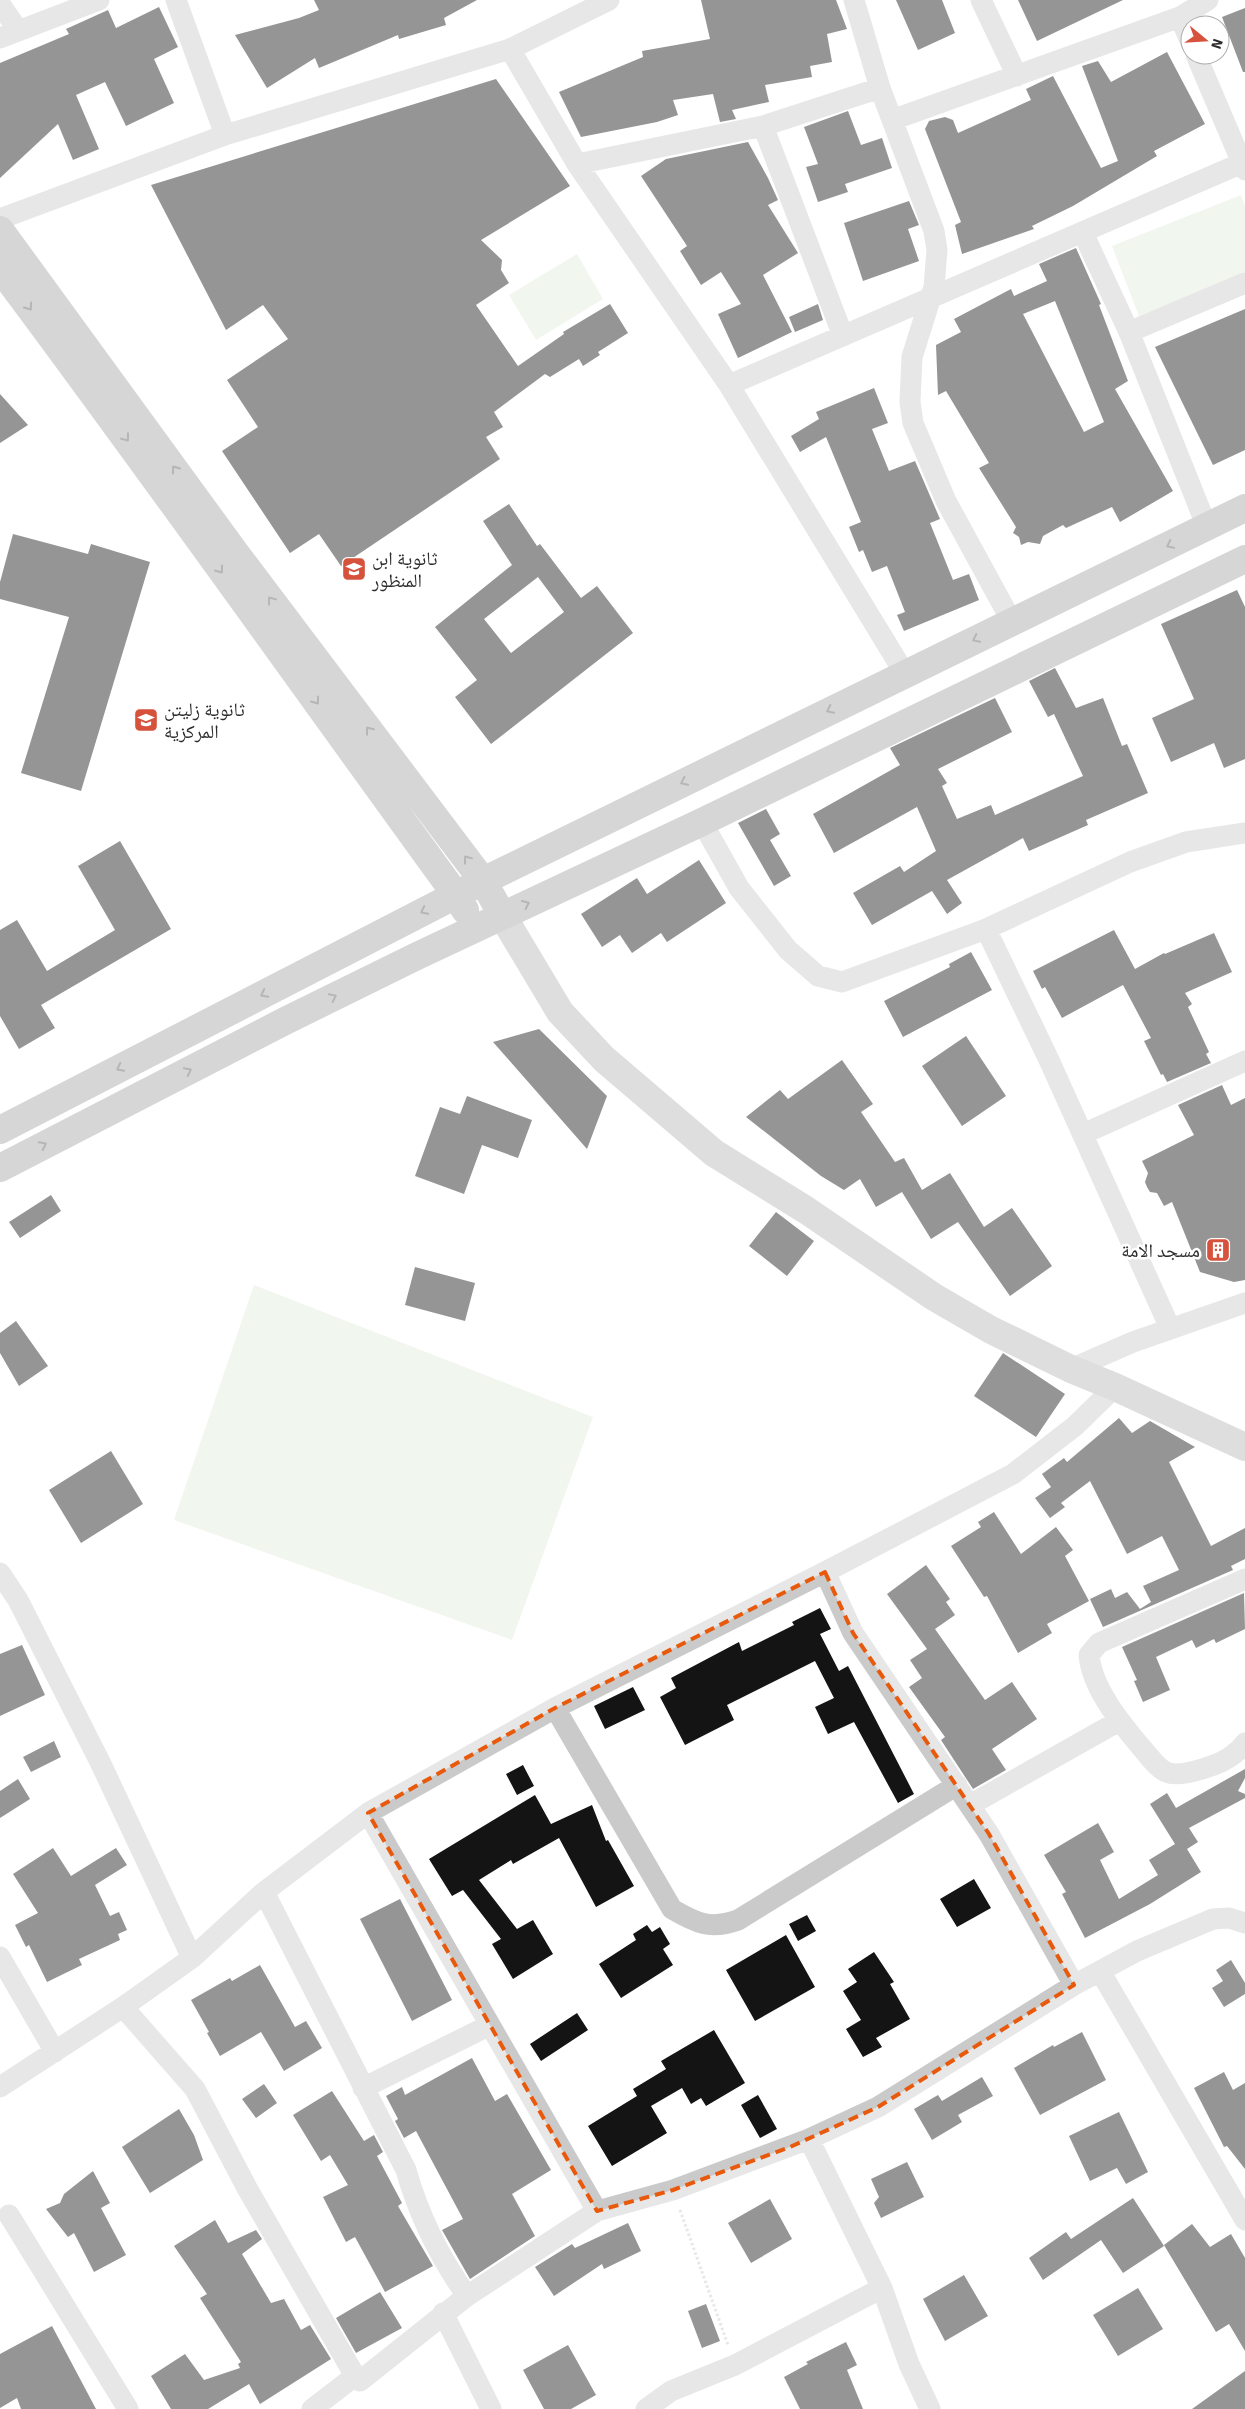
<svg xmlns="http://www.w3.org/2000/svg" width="1245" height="2409" font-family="Signika,'Noto Naskh Arabic',sans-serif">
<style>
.green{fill:#e1eadc}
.building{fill:#141414;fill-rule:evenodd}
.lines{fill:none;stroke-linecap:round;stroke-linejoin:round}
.path{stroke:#cacaca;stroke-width:3;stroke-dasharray:2.5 2.5;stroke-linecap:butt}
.minor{stroke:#cacaca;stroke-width:21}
.secondary{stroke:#b7b7b7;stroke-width:28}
.primary{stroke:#a5a5a5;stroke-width:28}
.oneway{stroke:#5d5d5d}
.marked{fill:none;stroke:#e8590c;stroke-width:4;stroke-dasharray:10 6;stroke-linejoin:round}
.labels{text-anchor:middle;stroke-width:5;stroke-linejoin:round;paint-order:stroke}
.poi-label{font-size:19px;fill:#2d2d2d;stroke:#fff;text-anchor:start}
</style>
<rect width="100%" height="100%" fill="#fff"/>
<path class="green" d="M1241 195 1245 206V274L1139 316 1112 246Z
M577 254 603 299 536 340 509 295Z
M254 1285 593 1417 512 1640 174 1520Z"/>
<path class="building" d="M314 0H477L444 18 446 25 399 39 398 35 319 68 315 58 267 88 235 35 299 18 319 10Z
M701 0H836L847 29 827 34 832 62 810 66 812 77 765 85 769 102 732 110 736 119 720 122 713 94 673 100 678 115 657 122 581 137 559 92 643 57 642 51 710 39Z
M896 0H942L955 33 918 50Z
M1018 0H1123L1037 41Z
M159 7 178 47 154 59 174 103 126 126 105 82 76 95 99 149 73 160 58 124 0 178V63L69 34 66 29 108 10 116 28Z
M1245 8V72H1243L1222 17Z
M1167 52 1205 124 1154 151 1157 156 1073 206 1032 226 1034 229 962 254 955 225 961 222 925 129 929 121 945 117 953 120 958 133 1031 100 1026 89 1053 76 1101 168 1118 161 1082 66 1098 61 1111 82Z
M496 79 570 186 481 240 502 260 501 270 509 283 476 305 518 366 564 334 563 332 610 304 628 333 598 352 600 355 583 366 579 359 550 377 545 374 494 412 503 427 486 437 500 459 341 566 319 534 290 553 222 451 258 427 227 380 288 339 263 305 226 330 151 185Z
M848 111 861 145 882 138 892 168 845 184 848 192 818 202 806 167 818 164 804 127Z
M748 142 768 178 778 200 768 205 798 253 763 275 792 332 738 358 718 314 741 304 721 272 701 285 680 251 687 246 641 176 666 159Z
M909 201 919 225 908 229 919 261 863 281 844 223Z
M1076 248 1101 304 1099 305 1128 381 1115 389 1173 491 1120 522 1112 507 1066 528 1063 525 1043 536 1040 544 1028 542 1021 545 1019 537 1013 533 1016 527 979 468 989 463 946 391 938 395 936 345 961 332 954 319 1011 289 1014 296 1047 281 1039 264ZM1055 301 1104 422 1084 432 1023 314Z
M818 304 823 320 795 332 789 317Z
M1245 309V450L1213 465 1155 347Z
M874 388 888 423 872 429 889 471 915 461 940 519 930 523 953 580 969 574 979 600 904 631 897 615 905 612 887 566 872 572 863 550 859 552 849 527 861 522 826 437 800 452 791 436 819 419 816 412Z
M0 394 28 425 0 443Z
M509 504 537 546 540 544 581 598 597 586 633 633 491 744 455 697 477 680 435 627 512 565 483 521ZM538 577 564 612 511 653 484 619Z
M13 534 88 554 91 544 150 562 81 791 21 773 69 617 0 599V582Z
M1237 590 1245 607V759L1224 768 1214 743 1171 762 1152 718 1194 699 1161 624Z
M1055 668 1076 708 1103 698 1122 746 1127 744 1148 793 1086 820 1088 825 1029 851 1023 838 947 880 962 903 947 914 932 891 872 925 853 893 900 866 904 872 936 851 917 807 834 853 813 814 900 765 890 748 995 698 1012 732 938 769 947 783 942 786 957 819 991 805 995 815 1083 776 1054 714 1048 717 1029 681Z
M766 809 780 834 770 840 791 876 774 886 738 823Z
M120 841 171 929 41 1005 55 1028 19 1049 0 1016V930L17 920 47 971 115 930 78 866Z
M699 860 726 903 667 942 661 933 632 953 620 935 602 947 581 914 637 878 647 894Z
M1114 930 1135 969 1164 953 1165 954 1214 933 1232 972 1185 993 1192 1004 1188 1007 1209 1052 1206 1054 1211 1063 1167 1082 1163 1074 1161 1075 1144 1041 1151 1038 1123 985 1062 1018 1045 987 1042 989 1033 971Z
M971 952 992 990 903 1037 884 1001 950 967 949 964Z
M539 1029 607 1096 587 1149 493 1042Z
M966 1036 1006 1096 962 1126 922 1066Z
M842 1060 873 1104 861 1112 895 1162 904 1158 922 1190 950 1173 984 1227 1012 1208 1052 1266 1010 1296 958 1222 931 1239 902 1192 876 1207 860 1179 844 1190 821 1176 746 1117 780 1090 788 1099Z
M1222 1085 1231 1105 1245 1098V1280L1234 1282 1200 1272 1172 1202 1164 1206 1157 1193 1150 1192 1147 1187 1145 1182 1148 1173 1142 1161 1194 1135 1178 1105Z
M467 1096 532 1120 518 1158 482 1145 464 1194 415 1176 440 1107 460 1114Z
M51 1195 61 1211 20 1238 9 1222Z
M776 1212 814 1241 787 1276 749 1246Z
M415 1267 475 1283 465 1321 405 1305Z
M16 1321 48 1366 19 1386 0 1353V1333Z
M1003 1353 1065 1394 1036 1437 974 1396Z
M1119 1418 1132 1433 1150 1421 1195 1447 1169 1462 1211 1546 1245 1528V1559L1231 1566 1233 1570 1103 1627 1090 1599 1111 1589 1115 1598 1127 1592 1140 1609 1151 1602 1143 1586 1179 1570 1162 1536 1127 1554 1090 1481 1061 1503 1065 1507 1050 1518 1035 1498 1051 1487 1042 1474 1064 1458 1067 1462Z
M111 1451 143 1504 81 1543 49 1490Z
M994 1512 1021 1554 1056 1527 1073 1550 1065 1556 1089 1601 1047 1624 1052 1633 1018 1653 987 1596 984 1597 951 1546 981 1527 978 1522Z
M926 1565 950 1599 946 1602 955 1615 935 1629 985 1700 1012 1682 1037 1719 992 1749 1006 1770 973 1789 941 1740 945 1737 909 1687 922 1678 910 1660 927 1649 887 1594Z
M1244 1593 1245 1629 1216 1643 1214 1639 1196 1648 1192 1640 1156 1657 1170 1690 1143 1702 1134 1681 1137 1680 1122 1647Z
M820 1608 831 1629 820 1634 839 1671 848 1666 914 1794 898 1803 854 1722 828 1734 815 1707 834 1698 815 1661 727 1705 734 1720 685 1745 660 1697 676 1688 671 1678 739 1642 742 1651 794 1625 792 1622Z
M22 1645 45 1695 0 1716V1654Z
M633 1687 645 1710 605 1729 594 1706Z
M54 1741 61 1757 31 1772 23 1757Z
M523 1765 534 1786 517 1795 506 1774Z
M1245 1769V1778L1238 1791 1245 1794V1798L1189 1828 1198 1842 1187 1849 1201 1872 1150 1904 1085 1938 1062 1894 1066 1892 1044 1855 1098 1823 1114 1852 1100 1860 1119 1899 1158 1875 1149 1860 1175 1844 1150 1804 1167 1793 1176 1808Z
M18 1779 30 1799 0 1818V1791Z
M535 1795 551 1824 592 1805 606 1841 608 1840 634 1886 596 1907 559 1838 513 1864 511 1860 479 1880 517 1929 533 1920 553 1954 513 1979 492 1944 501 1939 463 1890 452 1896 429 1859Z
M53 1848 71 1876 116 1848 127 1865 95 1885 110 1916 119 1912 127 1930 118 1934 120 1940 79 1959 82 1965 47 1982 29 1945 26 1947 15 1925 38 1913 13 1874Z
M974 1879 991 1908 957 1927 940 1899Z
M400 1899 452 2000 412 2021 360 1919Z
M807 1915 816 1931 798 1941 789 1924Z
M647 1925 652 1932 660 1927 670 1944 663 1949 673 1965 621 1998 599 1964 636 1940 633 1934Z
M786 1935 815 1987 755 2021 726 1970Z
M874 1952 894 1982 890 1984 910 2019 876 2038 882 2047 863 2057 846 2029 861 2020 843 1991 857 1982 848 1969Z
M1231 1960 1245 1983V1994L1224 2007 1212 1988 1223 1981 1216 1970Z
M260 1965 295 2027 306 2021 322 2048 284 2071 261 2032 220 2056 207 2033 209 2032 191 2000 230 1978 232 1981Z
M577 2013 588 2030 541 2061 530 2044Z
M714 2030 745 2083 706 2106 701 2098 691 2104 682 2088 651 2106 667 2133 612 2166 588 2126 637 2096 633 2089 666 2069 661 2061Z
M1082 2032 1106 2080 1040 2115 1014 2068 1053 2045 1054 2047Z
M472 2058 495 2101 507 2094 551 2170 512 2194 535 2236 470 2279 442 2230 463 2219 416 2131 404 2138 395 2121 398 2119 386 2096 402 2087 405 2095Z
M1224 2072 1233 2090 1245 2083V2169L1227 2146 1224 2147 1194 2088Z
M982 2077 993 2096 958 2115 962 2122 932 2140 914 2109 938 2095 942 2101Z
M264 2084 277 2103 256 2118 242 2099Z
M332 2091 364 2141 374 2135 383 2152 377 2156 402 2203 398 2206 433 2266 385 2292 355 2237 346 2242 323 2197 348 2185 330 2155 321 2161 293 2115Z
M758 2095 777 2129 760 2138 741 2105Z
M179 2109 194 2135 203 2160 150 2193 122 2147Z
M1119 2112 1148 2172 1126 2184 1117 2168 1090 2181 1069 2136Z
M907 2162 924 2197 881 2218 874 2203 879 2197 871 2179Z
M93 2171 110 2203 101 2208 126 2255 94 2272 74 2233 68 2237 46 2209 60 2203 64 2194Z
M1133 2198 1164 2246 1123 2273 1101 2240 1043 2280 1029 2258 1066 2232 1071 2239Z
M770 2199 792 2239 751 2263 728 2223Z
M215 2220 228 2243 256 2230 262 2239 242 2254 271 2303 284 2299 301 2330 310 2325 331 2359 260 2404 249 2384 208 2409H171L151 2376 185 2354 204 2380 240 2368 238 2364 241 2362 200 2298 207 2294 174 2246Z
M628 2223 641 2251 604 2269 602 2264 554 2296 535 2267 572 2244 575 2248Z
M1192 2224 1210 2247 1231 2234 1245 2258V2351L1229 2324 1216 2332 1164 2245Z
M964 2275 988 2316 945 2341 923 2299Z
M1138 2288 1163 2329 1118 2356 1093 2315Z
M380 2292 402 2328 356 2353 336 2318Z
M706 2304 720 2341 702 2348 688 2311Z
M52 2326 96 2409H21L17 2398 0 2408V2354Z
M846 2342 857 2365 847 2370 863 2409H800L784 2377 808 2364 806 2362Z
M568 2345 596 2395 571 2409H544L523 2370Z
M1245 2371V2409H1192Z"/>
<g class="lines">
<path class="path" d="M680 2210 728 2345"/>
<path class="minor" d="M176 0 225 135
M854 0 880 88 934 231 937 250 934 287 912 357 910 402 913 423 946 501 1012 622
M981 0 1017 76
M0 4 18 30
M1180 17 1190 41
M0 38 99 0
M510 49 577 164 729 385 905 674
M1196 55 1245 170
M892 120 1180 17 1208 0
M763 126 843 336
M577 164 763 126 880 88
M0 219 225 135 510 49 609 0
M1083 233 1129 332 1207 527
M1129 332 1245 283
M729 385 1242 163
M702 822 739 888 788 950 818 976 842 982 986 929 1130 862 1186 842 1245 833
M986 929 1049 1060 1170 1328
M1083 1134 1245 1061
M1071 1369 1133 1342 1245 1303
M825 1572 853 1633 989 1834 1074 1985
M0 1573 18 1600 101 1764 192 1958
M1245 1579 1099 1643 1089 1655C1092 1690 1124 1727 1146 1753 1152 1760 1160 1771 1169 1773 1184 1777 1223 1764 1234 1754 1238 1751 1242 1747 1245 1743
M555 1708 672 1909C696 1923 710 1930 738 1920L957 1785
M970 1805 1119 1721
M368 1813 597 2211
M264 1892 406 2170C419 2216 440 2258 467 2296
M0 1957 55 2052
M1100 1971 1245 2220
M123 2007 195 2089 247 2188 355 2376
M0 2087 123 2007 192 1958 264 1892 368 1813 555 1708 825 1572 1013 1474 1075 1426 1115 1387
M363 2088 490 2025
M809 2139 882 2288 909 2364 930 2409
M9 2215 128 2409
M443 2313 491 2409
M312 2409 355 2376 360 2381 467 2296 597 2211 673 2190 809 2139 878 2107 1074 1985 1137 1951 1213 1919 1229 1918 1245 1923
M646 2409 671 2391 735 2365 882 2288"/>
<path class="secondary" d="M502 915 560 1012 604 1059 714 1153 806 1210 934 1297 991 1330 1071 1369 1115 1387 1245 1447"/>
<path class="primary" d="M0 230 234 551 483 881 502 915
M0 268C155 475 304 686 456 895L465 910
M0 1130 483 881 1245 508
M0 1168 285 1021 417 956 702 822 1245 559"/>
</g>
<defs><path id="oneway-chevron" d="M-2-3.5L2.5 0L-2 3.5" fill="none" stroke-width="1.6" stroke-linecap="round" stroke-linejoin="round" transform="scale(1.25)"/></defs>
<g class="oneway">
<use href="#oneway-chevron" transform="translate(29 307) rotate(54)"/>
<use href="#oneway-chevron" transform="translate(126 438) rotate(53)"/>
<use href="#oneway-chevron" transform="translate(175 469) rotate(-126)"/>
<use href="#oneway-chevron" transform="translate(1170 545) rotate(154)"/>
<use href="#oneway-chevron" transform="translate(220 570) rotate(54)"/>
<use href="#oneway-chevron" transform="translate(271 600) rotate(-127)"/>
<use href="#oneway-chevron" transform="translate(976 639) rotate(154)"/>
<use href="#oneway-chevron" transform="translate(316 701) rotate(54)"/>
<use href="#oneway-chevron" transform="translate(830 710) rotate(154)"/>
<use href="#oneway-chevron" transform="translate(369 730) rotate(-127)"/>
<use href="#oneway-chevron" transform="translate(684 782) rotate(154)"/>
<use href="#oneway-chevron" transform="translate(467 859) rotate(-127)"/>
<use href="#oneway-chevron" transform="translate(526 904) rotate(-25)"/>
<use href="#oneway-chevron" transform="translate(424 911) rotate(153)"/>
<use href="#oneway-chevron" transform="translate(264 994) rotate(153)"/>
<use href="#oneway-chevron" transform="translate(333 997) rotate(-26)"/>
<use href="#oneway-chevron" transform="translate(120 1068) rotate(153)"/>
<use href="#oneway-chevron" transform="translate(188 1071) rotate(-27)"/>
<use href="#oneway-chevron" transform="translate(43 1145) rotate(-27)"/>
</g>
<path d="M0 0H1245V2409H0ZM825 1572 853 1633 989 1834 1074 1985 878 2107 790 2147 673 2190 597 2211 368 1813 555 1708Z" fill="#fff" fill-opacity=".55" fill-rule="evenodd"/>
<path class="marked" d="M825 1572 853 1633 989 1834 1074 1985 878 2107 790 2147 673 2190 597 2211 368 1813 555 1708Z"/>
<defs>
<symbol id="school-square" viewBox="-11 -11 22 22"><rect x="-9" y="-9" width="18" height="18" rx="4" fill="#d7523d" stroke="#fff"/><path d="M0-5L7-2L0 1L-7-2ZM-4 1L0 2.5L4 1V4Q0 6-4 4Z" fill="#fff"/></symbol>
<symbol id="building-square" viewBox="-11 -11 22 22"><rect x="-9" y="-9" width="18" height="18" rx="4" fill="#d7523d" stroke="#fff"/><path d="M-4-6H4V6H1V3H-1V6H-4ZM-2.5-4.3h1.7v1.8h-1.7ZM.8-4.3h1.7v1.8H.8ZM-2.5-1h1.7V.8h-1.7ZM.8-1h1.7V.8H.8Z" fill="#fff"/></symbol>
</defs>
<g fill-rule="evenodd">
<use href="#school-square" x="340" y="555" width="28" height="28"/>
<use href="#school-square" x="132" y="706" width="28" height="28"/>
<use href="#building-square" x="1204" y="1236" width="28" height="28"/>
</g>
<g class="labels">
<g class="poi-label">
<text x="372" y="565">ثانوية ابن<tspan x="372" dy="22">المنظور</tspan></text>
<text x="164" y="716">ثانوية زليتن<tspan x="164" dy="22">المركزية</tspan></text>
<text x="1200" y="1257" text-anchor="end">مسجد الامة</text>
</g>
</g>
<g transform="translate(1205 40) rotate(108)"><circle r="24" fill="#ffffff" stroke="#ababab"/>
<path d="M0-4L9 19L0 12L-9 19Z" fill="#d7523d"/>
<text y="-8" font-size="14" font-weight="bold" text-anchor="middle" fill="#2d2d2d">N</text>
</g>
</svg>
